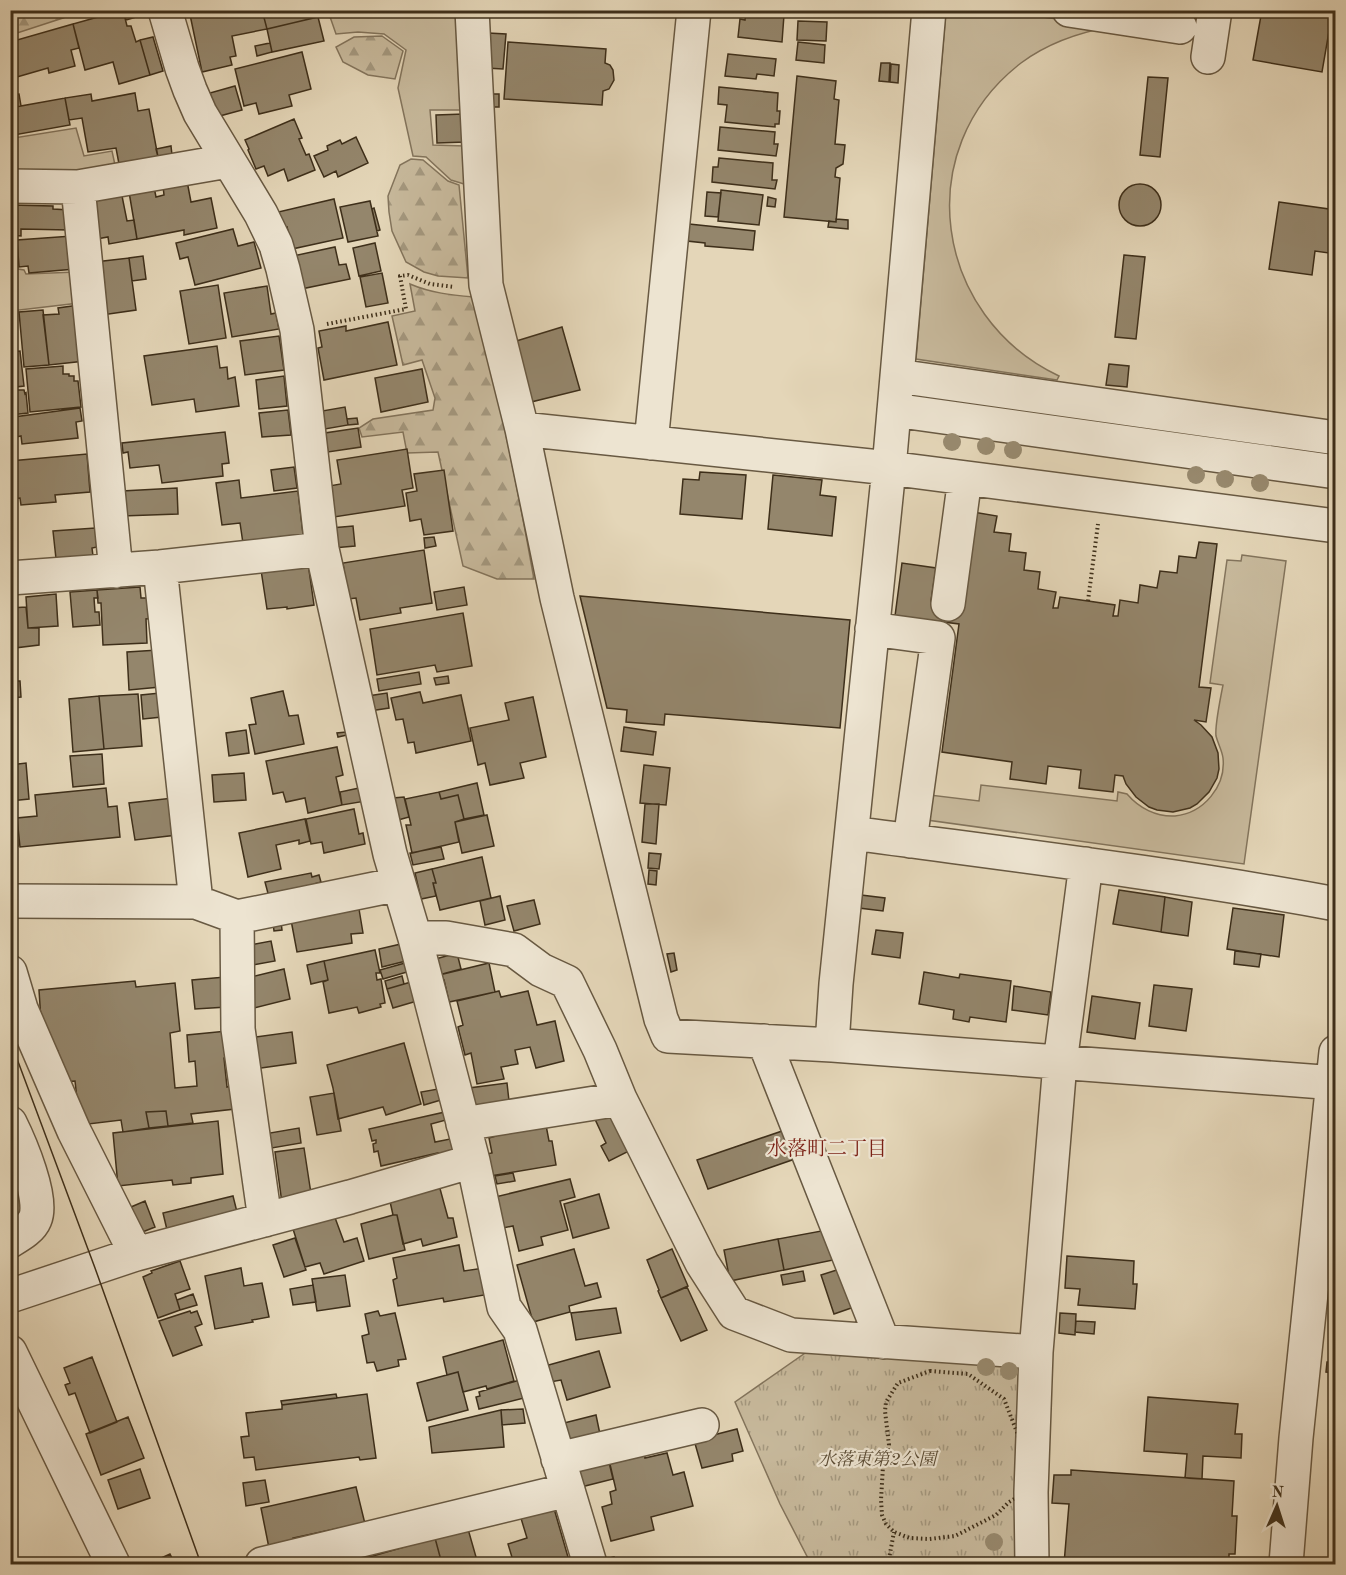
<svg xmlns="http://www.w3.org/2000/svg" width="1346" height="1575" font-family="'Old Standard TT','Noto Serif JP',serif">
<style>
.green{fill:#c8ba9d;stroke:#83745c;stroke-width:1.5}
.forest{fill:url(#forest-firs);stroke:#83745c;stroke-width:1.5}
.park{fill:url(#park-tufts);stroke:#83745c;stroke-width:1.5}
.building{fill:#94866c;stroke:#3e2f1a;stroke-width:1.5}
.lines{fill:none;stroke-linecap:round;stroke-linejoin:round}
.minor-casing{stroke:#685942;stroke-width:36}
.path{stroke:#3e2f1a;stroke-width:4;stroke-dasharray:1.5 3;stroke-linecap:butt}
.minor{stroke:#ede4d1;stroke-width:33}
.tram{stroke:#3e2f1a;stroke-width:1.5}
.tree{fill:#988a6f}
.labels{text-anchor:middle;stroke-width:4.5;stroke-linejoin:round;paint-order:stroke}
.park-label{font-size:18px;font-style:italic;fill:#5a4b34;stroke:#ede4d1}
.neighbourhood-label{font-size:20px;fill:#7a1f14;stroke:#ede4d1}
</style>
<defs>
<pattern id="forest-firs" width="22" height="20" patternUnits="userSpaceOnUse" patternTransform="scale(1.5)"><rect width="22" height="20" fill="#c8ba9d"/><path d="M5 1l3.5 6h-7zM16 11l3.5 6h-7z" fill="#a4987f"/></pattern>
<pattern id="park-tufts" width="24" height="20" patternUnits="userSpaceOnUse" patternTransform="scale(1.5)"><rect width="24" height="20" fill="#c8ba9d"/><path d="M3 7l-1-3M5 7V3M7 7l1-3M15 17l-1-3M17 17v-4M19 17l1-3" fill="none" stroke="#a4987f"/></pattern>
</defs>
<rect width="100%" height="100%" fill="#e4d6b8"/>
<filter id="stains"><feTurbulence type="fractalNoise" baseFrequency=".00333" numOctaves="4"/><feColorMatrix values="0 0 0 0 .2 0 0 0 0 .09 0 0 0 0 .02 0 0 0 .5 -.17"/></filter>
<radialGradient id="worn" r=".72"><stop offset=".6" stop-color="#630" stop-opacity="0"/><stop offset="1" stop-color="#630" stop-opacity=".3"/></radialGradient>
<path class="green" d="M328 11H456L460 110H430L433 145 465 146 464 184 451 180 426 157 413 156 398 88 406 50 384 34 358 32 336 34Z
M946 11H994L1114 26C1080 32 1049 42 1021 63 909 149 934 317 1059 376L1057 380 916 359Z
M76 128 84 156 112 151 115 165 80 171 11 170 10 133 14 138Z
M11 241H14L18 269 24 270 26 274 76 272 79 303 11 311Z
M1242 555 1286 561 1244 864 927 820 930 795 979 801 981 785 1117 801 1118 792 1127 794C1139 808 1156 817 1175 816 1204 813 1226 786 1223 758 1222 750 1218 744 1216 736 1215 728 1221 695 1223 685L1210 683 1227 560 1241 561Z"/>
<path class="forest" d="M10 11H51L63 18 11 35Z
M382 36 403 51 395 79 368 75 343 62 336 47 354 37Z
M411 159 423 160 448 181 459 185 468 278 438 276 424 272 406 262 392 231 389 212 388 196 400 165Z
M410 284C431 293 451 295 474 297 498 390 517 484 534 579H497L463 566 438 452 407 453 403 432 362 437 359 428 373 419 433 410 435 398 422 360 403 365 392 316 415 311Z"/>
<path class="park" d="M811 1349 1023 1364 1019 1564H811L780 1504 735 1402Z"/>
<path class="building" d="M123 10 127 26H131L136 42 140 40 150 75 119 84 113 62 85 70 73 24Z
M123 10H145L146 14 126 20Z
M189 10H262L267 29 232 36 236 56 230 57 232 65 202 72Z
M262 10H317L318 17 267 29Z
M830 10H873V14L849 12V14L835 13V11Z
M1262 10H1314L1332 14 1322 72 1253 60Z
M746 12 784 15 782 42 738 37 740 19 745 20Z
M318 17 324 41 272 52 267 29Z
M798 21 827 22 826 41 797 40Z
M73 24 79 48 71 50 75 66 49 73 48 68 10 79V42Z
M488 33 506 34 503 69 486 68Z
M153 37 163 71 150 75 140 40Z
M508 42 606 49 605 63 610 65 613 70 614 80 609 89 603 91 602 105 504 99Z
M798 42 825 45 824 63 796 60Z
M1336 42V75L1330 74Z
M270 43 272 52 257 56 255 46Z
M302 52 311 89 289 95 292 106 259 114 256 103 244 106 235 69Z
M728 54 776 59 774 76 757 74 756 79 725 76Z
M881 63H890L889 82 879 81Z
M891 64 899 65 898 83 890 82Z
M797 76 836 81 834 99 839 100 835 144 845 145 843 164 836 168 835 177 840 178 836 222 784 217Z
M1148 77 1168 78 1160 157 1140 155Z
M235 86 242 110 216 117 210 93Z
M719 87 778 93 777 111H780L779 124H775V127L725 122 727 105 718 104Z
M135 93 138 111 149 109 158 157 119 164 116 148 88 152 82 118 69 120 65 98 91 94 92 101Z
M19 94 21 106 10 108V95Z
M488 94H499V107H488Z
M65 98 70 125 14 135 10 118V108Z
M464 114 465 142 437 143 436 115Z
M294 119 302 138 299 139 306 155 309 154 315 170 288 181 284 169 268 176 264 166 256 169 248 150 249 149 245 140Z
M720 127 775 132 774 144H778L776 156 718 150Z
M356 137 368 163 338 177 336 171 324 177 314 156 328 150 327 146 340 140 342 144Z
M171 146 172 155 158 157 156 149Z
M719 158 773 163 772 180H777L775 189 712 182 713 167H718Z
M187 181 191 202 211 198 217 228 184 235V230L137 239 129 192 154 187 156 197 164 195 163 186Z
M1119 205a21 21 0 1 1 42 0a21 21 0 1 1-42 0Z
M120 186 127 221 134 220 137 239 109 244 108 237 97 239 88 192Z
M721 190 763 195 759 225 718 221Z
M707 192 721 193 718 217 705 216Z
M768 197 776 199 775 207 767 206Z
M334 199 343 238 292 249 287 227 277 229 274 213Z
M370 201 378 236 348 242 340 207Z
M1279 202 1336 210V254L1315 251 1312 275 1269 269Z
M10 205 53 206V209L70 210 69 230 21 229V236L10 235Z
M374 208 380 230 377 231 372 209Z
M836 219 848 220V229L828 227 829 221 836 222Z
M689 224 755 231 753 250 705 246V243L687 241Z
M233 229 238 246 254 242 261 268 195 285 188 257 180 259 176 243Z
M72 236 75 269 29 273 28 266 19 267 17 240Z
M375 243 381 271 359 276 353 248Z
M335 247 339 265 346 264 350 279 301 289 293 256Z
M1124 255 1145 257 1136 339 1115 337Z
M143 256 146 279 132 281 129 258Z
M129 258 136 310 102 315 95 262Z
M382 273 388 303 366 307 360 277Z
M218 285 226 338 189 344 180 291Z
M267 286 271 314 276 313 279 329 232 337 224 293Z
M79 305 85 361 49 365 43 315 59 314 58 308Z
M43 310 49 365 24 367 19 312Z
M388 322 397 365 324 380 318 348 322 347 319 331 346 326V331Z
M562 327 580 390 531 402 513 342Z
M279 336 284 370 245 375 240 341Z
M217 346 220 368 227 367 228 379 235 377 239 406 196 412 194 399 152 405 144 356Z
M20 351 24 386 16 387V390H24L25 394 26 393 28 413 10 415V352Z
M1109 364 1129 366 1127 387 1106 385Z
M63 366V374H69V376H74V381H78L81 407 30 412 26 369Z
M422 369 428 402 381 412 375 378Z
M284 376 287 406 259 409 256 380Z
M345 407 348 425 325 429 322 411Z
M80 408 82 421 76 422 78 438 22 444 21 436 16 437 14 417Z
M288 410 291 435 262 437 259 413Z
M357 418 358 424 348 425 347 419Z
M358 428 361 447 328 452 325 433Z
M225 432 229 463 222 464 223 476 162 483 159 465 130 468 128 452 123 453 122 443Z
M407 449 413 488 402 490 405 506 334 517 329 486 341 484 337 460Z
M87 454 90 492 55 495 56 502 21 505 20 498 10 499V461Z
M294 467 297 488 274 491 271 470Z
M444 470 453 531 424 535 421 519 410 521 406 493 417 491 414 474Z
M700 472 746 475 742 519 680 514 683 479 699 480Z
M773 475 822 480 820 495 836 497 832 536 768 529Z
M239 480 241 498 298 491 304 542 244 550 240 523 222 525 216 483Z
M177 488 178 514 122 516V491Z
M973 512 997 516 994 532 1011 534 1009 551 1026 553 1024 570 1040 572 1038 589 1056 592 1053 608H1058L1060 597 1088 601 1115 605 1113 616H1118L1120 600 1138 603 1140 585 1157 588 1160 571 1177 573 1179 556 1196 558 1199 542 1217 544 1199 687 1211 688 1206 722 1194 720 1201 725 1212 737 1218 753 1219 769 1217 778 1209 792 1197 804 1190 808 1173 812 1157 810 1149 807 1136 797 1126 784 1123 776 1115 775 1113 792 1079 788 1081 770 1048 766 1046 784 1010 779 1012 762 942 752 959 624 895 616 902 563 936 568 931 601 961 605Z
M353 526 355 546 333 548 331 528Z
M95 528 97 547 92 548 94 564 57 568 53 531Z
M434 537 436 546 425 548 424 538Z
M424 550 432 603 400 608 401 613 360 620 356 598 348 599 343 563Z
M308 563 314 605 287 609V607L267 609 261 570Z
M140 587 141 598H154L155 618 146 619 147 643 103 645 101 603H98L97 590Z
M464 587 467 605 437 610 434 592Z
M97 590 98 598H94L95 612H99L100 625 73 627 70 592Z
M56 594 58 626 28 628 26 597Z
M580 596 850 620 840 728 665 714 664 725 626 722 627 710 607 708Z
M26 607 28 628H39V645L15 648V657H10V608Z
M463 613 472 666 437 672 435 665 377 675 370 629Z
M158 650 160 687 129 690 127 652Z
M419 672 421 684 379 691 377 679Z
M448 676 449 683 436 685 434 678Z
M10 681H20L21 697 10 698Z
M283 691 289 716 298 715 304 744 255 754 249 725 256 724 251 698Z
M420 692 423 703 461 695 471 741 416 753 414 742 408 743 403 719 396 720 391 698Z
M160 693 162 717 143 719 141 695Z
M387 693 389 708 370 711 368 696Z
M138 694 142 746 104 749 99 696Z
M99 696 104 749 73 752 69 699Z
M533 697 546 757 520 763 524 778 490 785 485 763 478 765 470 728 509 720 505 703Z
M624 727 656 732 653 755 621 751Z
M246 730 249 753 229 756 226 733Z
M346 732 347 735 338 737 337 733Z
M337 747 343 775 336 777 342 805 308 813 305 798 286 802 283 792 273 794 266 761Z
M102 754 104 784 73 787 70 756Z
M26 763 29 799 10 801V765Z
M644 765 670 768 666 805 640 803Z
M244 773 246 800 214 802 212 775Z
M477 783 484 815 464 819 458 795 441 799 439 792Z
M364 787 366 801 342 805 340 792Z
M106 788 108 807 117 806 120 837 20 847 17 818 37 816 35 795Z
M439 792 441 799 458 795 464 819 455 822 459 842 412 853 406 825H411L405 799Z
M404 797 409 817 398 820 393 798Z
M173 798 177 835 135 840 129 803Z
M645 804H659L656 844 642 842Z
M354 809 359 834 363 833 365 844 324 853 322 842 311 844 306 819Z
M15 813 18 846 10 847V814Z
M487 815 494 846 462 853 455 822Z
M305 819 310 841 299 844V840L276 845 281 869 248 877 239 833Z
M441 847 444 859 413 865 410 853Z
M649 853 661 854 659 869 648 868Z
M482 857 491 898 440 910 433 883H436L432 869Z
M432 869 436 883H433L436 896 421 899 415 873Z
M649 870 657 871 656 885 648 884Z
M311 873 312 877 319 875 321 882 314 884 315 892 270 901 265 882Z
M1119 890 1165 897 1161 932 1113 924Z
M861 895 885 898 883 911 859 908Z
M500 896 505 920 485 925 480 901Z
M1165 897 1192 902 1188 936 1161 932Z
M534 900 540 924 514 931 507 906Z
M1233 908 1284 915 1279 957 1227 949Z
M359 909 363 933 351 934 352 943 297 952 291 920Z
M281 922 282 930 274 931 273 923Z
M876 930 903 933 900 958 872 954Z
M271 941 275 961 247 966 244 946Z
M401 944 406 961 382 967 379 949Z
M375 950 380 973H376L377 980 381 979 385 1003 380 1004 381 1007 359 1013 357 1007 329 1013 323 982 328 980 324 961Z
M1235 951 1261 954 1259 967 1234 964Z
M457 953 461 969 435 976 432 960Z
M674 953 677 970 671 972 667 954Z
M324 961 328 980 311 984 307 965Z
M405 963 407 972 383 979 380 970Z
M489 963 495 992 449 1002 444 980 437 982 435 976Z
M284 969 290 999 254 1008 247 978Z
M924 972 959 978 960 974 1011 981 1006 1022 970 1017 969 1022 953 1019 954 1010 919 1004Z
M402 976 404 984 387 989 385 981Z
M225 977 227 1007 195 1009 192 980Z
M135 981 136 987 175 983 180 1031 170 1033 175 1088 197 1086 195 1061 189 1062 187 1035 227 1031 231 1056 224 1058 227 1087 232 1086 235 1109 191 1114 193 1123 168 1126 166 1111 146 1112 149 1128 123 1132 121 1120 80 1125 75 1081 61 1082 58 1051H43L39 990Z
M411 982 417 1001 393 1008 387 989Z
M1154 985 1192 989 1186 1031 1149 1026Z
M1014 986 1051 992 1048 1015 1012 1010Z
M499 991 501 997 528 991 537 1025 555 1021 564 1061 536 1068 530 1047 515 1050 518 1064 501 1067 504 1079 477 1084 471 1053 465 1055 458 1027 463 1025 457 1001Z
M1092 996 1140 1003 1135 1039 1087 1032Z
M292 1032 296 1063 254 1069 249 1038Z
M404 1043 421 1104 386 1115 383 1107 338 1119 333 1088 327 1065Z
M507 1083 510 1110 473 1115 469 1088Z
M438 1089 441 1100 424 1105 421 1092Z
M334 1093 341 1131 317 1135 310 1097Z
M608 1110 629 1151 609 1161 601 1146 606 1143 594 1117Z
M166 1111 168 1126 149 1128 146 1112Z
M445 1112 446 1120 431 1124 435 1142 450 1139 454 1154 439 1157 438 1153 381 1166 378 1151 374 1152 373 1144 376 1143V1140L372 1141 369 1129Z
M545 1120 549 1141H552L556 1165 490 1176 486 1154 492 1153 489 1138 496 1136V1130Z
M218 1121 223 1174 191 1178V1183L173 1185 172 1180 118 1186 113 1133Z
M299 1128 301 1143 266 1149 264 1134Z
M785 1130 795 1159 708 1189 697 1160Z
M304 1148 312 1200 282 1203 275 1152Z
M513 1173 515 1181 497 1184 495 1176Z
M570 1179 575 1197 560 1201 568 1230 541 1237 543 1245 519 1251 513 1226 503 1228 495 1197Z
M439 1185 448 1218H453L457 1237 423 1246 421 1239 403 1244 397 1215H393L389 1197Z
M599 1194 609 1228 573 1238 564 1204Z
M233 1196 238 1216 168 1234 163 1213Z
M145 1201 155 1227 140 1233 131 1207Z
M334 1215 344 1242 357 1238 364 1261 324 1274 320 1263 305 1267 293 1229Z
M393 1215H397L405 1250 369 1259 361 1224Z
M832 1229 838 1259 784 1270 778 1239Z
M295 1238 306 1270 284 1277 273 1245Z
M778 1239 784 1270 730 1281 724 1250Z
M459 1245 464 1271 484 1268 490 1294 444 1302 443 1298 398 1306 393 1280 397 1278 393 1258Z
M574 1249 585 1286 597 1283 601 1297 569 1306 570 1312 533 1322 517 1265Z
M672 1249 688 1286 661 1298 658 1291 659 1290 647 1260Z
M1067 1256 1134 1261 1133 1284H1137L1135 1309 1078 1305 1080 1289 1065 1288Z
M180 1261 190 1289 175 1294 180 1310 158 1318 143 1277 152 1273 151 1271Z
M241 1268 244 1286 262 1283 269 1317 252 1320 253 1322 215 1329 205 1276Z
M843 1268 857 1306 834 1314 821 1275Z
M803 1271 805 1281 783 1285 781 1275Z
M345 1275 350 1306 317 1311 312 1279Z
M313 1285 316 1302 293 1305 290 1289Z
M687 1287 707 1330 681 1341 661 1298Z
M193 1294 197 1305 180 1310 177 1300Z
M616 1308 621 1333 576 1340 571 1313Z
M190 1311 191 1313 197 1311 202 1324 195 1327 202 1345 173 1356 159 1321Z
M378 1311 380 1316 395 1313 406 1359 398 1360 399 1366 377 1371 374 1362 367 1363 362 1336 369 1334 365 1314Z
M1060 1313 1076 1314 1075 1335 1059 1333Z
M1076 1321 1095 1322 1094 1334 1075 1332Z
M503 1340 514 1381 487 1389 486 1386 463 1392 458 1372 447 1375 443 1357Z
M599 1351 610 1387 567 1400 561 1380 550 1382 545 1366Z
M92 1357 117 1422 90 1433 75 1393 69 1395 65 1385 70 1383 64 1368Z
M1327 1362H1336V1373L1326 1372Z
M458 1372 468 1410 427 1421 417 1383Z
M523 1379 528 1397 479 1409 476 1397 480 1396 479 1392Z
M336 1394 337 1398 282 1405 281 1401Z
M367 1394 376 1458 360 1460 359 1457 256 1470 254 1457 244 1458 241 1437 249 1436 246 1413 282 1409V1405Z
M1148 1397 1238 1404 1235 1434H1242L1241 1458 1203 1456 1202 1479 1185 1478 1187 1454 1144 1451Z
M523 1409 525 1423 502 1425 501 1410Z
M501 1410 504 1447 432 1453 429 1427Z
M596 1415 601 1439 571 1447 564 1423Z
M128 1417 144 1458 101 1475 86 1434Z
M737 1429 743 1451 732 1454 733 1461 702 1468 694 1440Z
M644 1452 645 1458 667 1453 673 1475 684 1472 693 1506 651 1517 654 1530 611 1541 602 1507 612 1504 610 1492 616 1490 609 1460Z
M608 1458 613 1479 581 1487 576 1467Z
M140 1469 150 1498 118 1509 108 1480Z
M1071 1470 1234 1481 1232 1516H1237L1235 1554H1229V1564H1064L1069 1504 1052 1503 1054 1475H1071Z
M265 1480 269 1502 246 1506 243 1483Z
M356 1487 366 1528 346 1534 345 1527 293 1538 295 1548 270 1553 261 1508Z
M553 1505 570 1564H514L508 1544 527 1538 520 1515Z
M468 1529 478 1564H442L435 1538Z
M435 1538 442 1564H360L359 1560Z
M170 1554 175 1564H148Z
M614 1557 616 1564H606L605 1559Z"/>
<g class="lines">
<defs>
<path id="minor" d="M165 10 182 68 190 90 200 113 261 214 276 245 283 269 297 330 322 549 390 854 415 938 473 1161 504 1307 520 1330 590 1564
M472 10 486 285 522 429 557 598 661 1019 668 1036 832 1045 1336 1083
M1069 10 1180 27
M1208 57 1215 10
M10 186 78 187 228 161
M78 187 116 571
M897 376 1336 438
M894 410 1336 472
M522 429 889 468 1336 526
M651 443 694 10
M160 567 196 902 237 917 238 1029 265 1220
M10 578 160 567 322 549
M948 604 965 478
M872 629 938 638 910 841
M852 833C1014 855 1175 874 1336 904
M10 901 196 902
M237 917 399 884
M415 938H446L514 950 541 970 567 982 600 1050 620 1099 702 1263 734 1313 791 1335 1036 1352
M10 972 21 1009 74 1131 136 1254
M764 1041 883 1342
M832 1045 836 984 889 468 929 10
M10 1123C20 1143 44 1199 35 1219 31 1229 20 1235 10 1241
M463 1124 620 1099
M10 1296 136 1254 350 1197 473 1161
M10 1352 113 1564
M558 1459 702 1425
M262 1564 568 1490
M1032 1564 1031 1492 1036 1352 1060 1063 1086 864
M1286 1564 1296 1438 1336 1052"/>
</defs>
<use href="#minor" class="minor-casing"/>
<path class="path" d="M327 324 406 309 400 276 408 275 430 284 455 287
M1088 601 1098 524
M930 1371 968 1374 1004 1399 1022 1445 1021 1495 1009 1502 996 1515 955 1536 929 1539 910 1538 894 1532 886 1524 882 1515 881 1500 883 1466 889 1445 885 1411 886 1402 898 1383Z
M888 1564 894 1532"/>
<use href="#minor" class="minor"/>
<path class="tram" d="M10 1040 95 1268 201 1564"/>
</g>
<g class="tree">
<circle cx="952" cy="442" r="9"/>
<circle cx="986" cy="446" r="9"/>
<circle cx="1013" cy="450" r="9"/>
<circle cx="1196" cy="475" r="9"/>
<circle cx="1225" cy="479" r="9"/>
<circle cx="1260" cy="483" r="9"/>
<circle cx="986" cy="1367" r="9"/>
<circle cx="1009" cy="1371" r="9"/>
<circle cx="994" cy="1542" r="9"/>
</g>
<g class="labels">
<g class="park-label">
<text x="877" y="1465">水落東第2公園</text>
</g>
<g class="neighbourhood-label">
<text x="827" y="1155">水落町二丁目</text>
</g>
</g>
<rect width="1346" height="1575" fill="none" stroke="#e4d6b8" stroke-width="36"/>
<rect x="12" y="12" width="1322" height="1551" fill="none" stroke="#3e2f1a" stroke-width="3"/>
<rect x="18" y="18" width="1310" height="1539" fill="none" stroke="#3e2f1a" stroke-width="1.5"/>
<g transform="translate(1277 1506) rotate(3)" stroke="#ede4d1" stroke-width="4.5" paint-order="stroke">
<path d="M0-4.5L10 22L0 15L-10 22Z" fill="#3e2f1a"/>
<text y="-9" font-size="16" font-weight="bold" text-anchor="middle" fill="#3e2f1a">N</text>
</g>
<rect width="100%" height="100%" filter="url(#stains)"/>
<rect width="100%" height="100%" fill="url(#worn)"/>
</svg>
